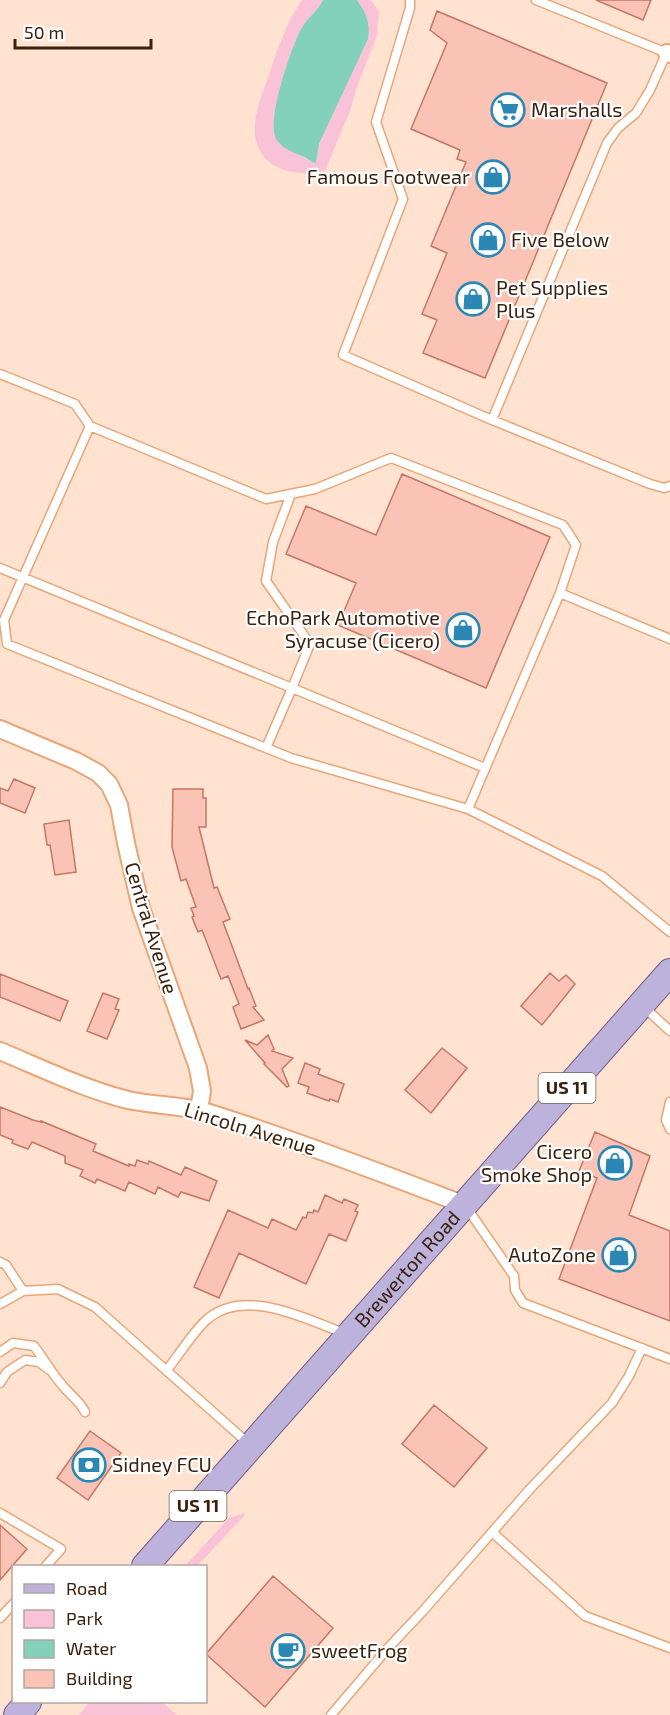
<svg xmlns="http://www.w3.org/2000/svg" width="670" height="1715" font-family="'Exo 2',sans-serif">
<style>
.green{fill:#fac2d7}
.water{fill:#83d1bb}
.building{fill:#fac3b5;stroke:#c47764;stroke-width:1.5}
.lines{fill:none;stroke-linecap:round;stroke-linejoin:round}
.service-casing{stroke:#eaa577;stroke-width:11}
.minor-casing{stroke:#eaa577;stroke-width:20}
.primary-casing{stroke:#725d84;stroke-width:28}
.service{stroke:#fff;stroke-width:8}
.minor{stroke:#fff;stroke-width:16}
.primary{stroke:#bcb2dc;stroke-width:26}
.labels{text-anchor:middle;stroke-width:4.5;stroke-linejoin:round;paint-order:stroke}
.shield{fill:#fff;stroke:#766356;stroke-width:1.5}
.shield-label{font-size:18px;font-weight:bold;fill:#3b200d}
.poi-label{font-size:20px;fill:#3b200d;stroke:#fff;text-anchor:start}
.street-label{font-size:20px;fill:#3b200d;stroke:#fff}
</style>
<rect width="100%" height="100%" fill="#ffe2cf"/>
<path class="green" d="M302 0H323L319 10 315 11 289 59 280 87 297 154 312 162H316L319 144 368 39C371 23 366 13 357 0H371L379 12 377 35 356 90 350 111 324 173C296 175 260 172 255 135 253 115 263 91 270 72 278 47 287 22 302 0Z
M244 1513 245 1515 197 1566H185L229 1518Z
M89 1702H162L177 1715H79Z"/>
<path class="water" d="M323 0H357C366 13 371 23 368 39L319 144 316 163 312 162C301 153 286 153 277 140 265 122 291 49 301 29 308 17 318 11 323 0Z"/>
<path class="building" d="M596 0H651L643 20Z
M437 11 607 83 485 378 423 353 437 320 422 314 447 253 431 246 466 162 457 159 460 150 411 129 447 43 430 30Z
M402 474 550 537 486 688 338 625 356 583 286 554 306 506 376 535Z
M14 779 35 788 25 813 0 803V788L8 791Z
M173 789H203V798H206V827H199L214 888 217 887 230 919 223 922 248 989 249 988 256 1006 253 1007 264 1020 241 1029 233 1007 239 1004 228 976 221 979 202 930 198 932 192 917 194 916 191 908 196 907 186 879 181 881 172 847Z
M69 820 76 872 55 875 50 845H47L44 824Z
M550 973 559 981 566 975 575 984 542 1025 521 1006Z
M0 974 68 1001 60 1021 0 997Z
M103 993 119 999 115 1009 119 1010 107 1039 87 1031Z
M268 1035 274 1049 272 1051 293 1058 282 1069 289 1086 287 1087 264 1064 265 1063 245 1040 257 1045Z
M442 1048 467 1068 431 1113 405 1090Z
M305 1063 320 1069 318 1074 344 1084 338 1102 330 1099 329 1101 307 1093 309 1087 298 1083Z
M0 1107 33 1120 41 1122V1121L96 1144 93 1151 129 1166V1164L135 1166 137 1160 148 1164 149 1161 181 1175 185 1167 217 1181 209 1201 181 1192 178 1197 158 1187 155 1194 129 1182 125 1191 97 1179 95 1183 80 1176 83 1170 65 1163V1156L32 1142 28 1149 12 1143 13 1140 0 1135Z
M595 1132 650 1156 629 1215 670 1231V1321L559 1279 597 1178 579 1171Z
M325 1195 342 1203 344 1199 358 1205 355 1211 358 1212 346 1241 329 1234 306 1284 239 1253 219 1298 194 1287 228 1210 268 1228 272 1219 296 1230 303 1217 306 1218 308 1212 313 1213 314 1210 318 1212Z
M434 1405 487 1448 454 1487 402 1444Z
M90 1431 121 1453 88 1500 57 1478Z
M0 1525 27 1549 0 1580Z
M273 1576 333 1628 265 1707 206 1654Z"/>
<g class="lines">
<defs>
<path id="service" d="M410 0V8L376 122 403 199 343 355 492 420
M536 0 667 53
M667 52 650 90 636 113 618 128 607 143 492 420 650 484 664 488 670 486
M0 374 75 404 90 426
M291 494 273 542 266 581 310 644 292 688 485 768
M0 568 292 688 266 748
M670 639 560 593 468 809 602 876 670 932
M468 809 291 758 7 644 4 620 90 426 266 499 315 489 391 458 563 525 576 545 560 593
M644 1007 670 1031
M670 1102 666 1120 670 1129
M467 1208 514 1276 515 1290 523 1303 670 1359
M0 1262 6 1265 23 1291
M0 1304 23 1291 58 1289 95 1307 249 1444
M0 1352 13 1343 34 1346C44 1359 52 1374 63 1386 71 1396 80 1401 85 1412
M167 1370C179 1355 196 1327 210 1317 248 1288 308 1320 346 1334
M0 1383 7 1372 25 1360 39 1362 48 1369
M0 1513 61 1549 46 1566
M492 1532 585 1616 670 1648
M0 1618 14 1603
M331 1715 388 1648 423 1611 529 1490 612 1403 629 1376 642 1348"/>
<path id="minor" d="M667 53 670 54
M0 729 76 761 98 773 109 784 119 805 126 843 141 908 198 1068 202 1091 199 1110
M0 1051C41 1068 84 1089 128 1100 156 1106 185 1105 213 1114 298 1141 382 1173 465 1205"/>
<g id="primary">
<path id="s1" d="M145 1566 670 972"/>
<path d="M17 1715 28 1702"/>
</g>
</defs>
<use href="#service" class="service-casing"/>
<use href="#minor" class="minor-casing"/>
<use href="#primary" class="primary-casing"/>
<use href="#service" class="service"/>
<use href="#minor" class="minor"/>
<use href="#primary" class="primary"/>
</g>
<defs>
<symbol id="supermarket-ring" viewBox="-11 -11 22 22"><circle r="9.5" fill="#fff" stroke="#2b87b4" stroke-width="1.5"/><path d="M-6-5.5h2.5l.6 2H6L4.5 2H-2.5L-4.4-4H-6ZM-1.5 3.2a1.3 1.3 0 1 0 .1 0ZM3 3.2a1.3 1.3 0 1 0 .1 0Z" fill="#2b87b4"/></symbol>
<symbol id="shop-ring" viewBox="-11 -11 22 22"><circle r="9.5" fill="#fff" stroke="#2b87b4" stroke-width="1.5"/><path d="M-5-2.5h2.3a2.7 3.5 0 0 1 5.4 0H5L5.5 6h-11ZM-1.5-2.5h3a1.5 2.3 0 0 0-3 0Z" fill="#2b87b4"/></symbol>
<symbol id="bank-ring" viewBox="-11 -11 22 22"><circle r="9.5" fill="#fff" stroke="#2b87b4" stroke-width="1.5"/><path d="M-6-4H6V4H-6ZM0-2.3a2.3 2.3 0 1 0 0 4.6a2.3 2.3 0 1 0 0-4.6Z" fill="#2b87b4"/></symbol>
<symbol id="cafe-ring" viewBox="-11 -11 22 22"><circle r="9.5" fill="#fff" stroke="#2b87b4" stroke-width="1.5"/><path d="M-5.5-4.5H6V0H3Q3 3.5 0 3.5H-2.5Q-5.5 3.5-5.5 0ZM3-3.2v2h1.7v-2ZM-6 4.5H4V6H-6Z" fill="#2b87b4"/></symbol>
</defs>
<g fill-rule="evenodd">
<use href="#supermarket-ring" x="489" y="91" width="38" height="38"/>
<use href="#shop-ring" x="474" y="158" width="38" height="38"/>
<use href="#shop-ring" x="469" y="221" width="38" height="38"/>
<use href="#shop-ring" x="454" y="280" width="38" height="38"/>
<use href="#shop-ring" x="444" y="611" width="38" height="38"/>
<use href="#shop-ring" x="596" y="1144" width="38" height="38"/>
<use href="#shop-ring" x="600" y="1236" width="38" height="38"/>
<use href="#bank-ring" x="70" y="1446" width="38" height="38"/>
<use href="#cafe-ring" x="269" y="1632" width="38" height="38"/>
</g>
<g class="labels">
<g class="shield">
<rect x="538.5" y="1073" width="57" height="30" rx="4.5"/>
<rect x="169.5" y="1491" width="57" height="30" rx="4.5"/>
</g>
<g class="shield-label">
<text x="567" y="1094">US 11</text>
<text x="198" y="1512">US 11</text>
</g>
<g class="poi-label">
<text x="531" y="117">Marshalls</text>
<text x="470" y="184" text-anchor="end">Famous Footwear</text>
<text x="511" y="247">Five Below</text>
<text x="496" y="295">Pet Supplies<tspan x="496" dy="23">Plus</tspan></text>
<text x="440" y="625" text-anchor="end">EchoPark Automotive<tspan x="440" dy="23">Syracuse (Cicero)</tspan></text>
<text x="592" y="1159" text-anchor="end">Cicero<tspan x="592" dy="23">Smoke Shop</tspan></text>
<text x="596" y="1262" text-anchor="end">AutoZone</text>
<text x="112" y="1472">Sidney FCU</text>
<text x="311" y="1658">sweetFrog</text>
</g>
<g class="street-label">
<text transform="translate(151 928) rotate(73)" y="7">Central Avenue</text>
<text transform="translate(250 1129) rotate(17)" y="7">Lincoln Avenue</text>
<text dy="7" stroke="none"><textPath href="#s1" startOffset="396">Brewerton Road</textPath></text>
</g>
</g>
<rect x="12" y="1565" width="195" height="138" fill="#ffffff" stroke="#b1a69e" stroke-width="1.5"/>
<rect x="24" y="1584" width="30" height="9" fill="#bcb2dc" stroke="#b1a69e" stroke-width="1.5"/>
<text x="66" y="1595" font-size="18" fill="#3b200d">Road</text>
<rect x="24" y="1610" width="30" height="18" fill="#fac2d7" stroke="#b1a69e" stroke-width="1.5"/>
<text x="66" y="1625" font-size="18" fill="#3b200d">Park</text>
<rect x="24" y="1640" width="30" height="18" fill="#83d1bb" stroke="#b1a69e" stroke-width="1.5"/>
<text x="66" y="1655" font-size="18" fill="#3b200d">Water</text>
<rect x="24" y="1670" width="30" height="18" fill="#fac3b5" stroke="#b1a69e" stroke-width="1.5"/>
<text x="66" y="1685" font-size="18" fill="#3b200d">Building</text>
<path d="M15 39v9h136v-9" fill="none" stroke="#3b200d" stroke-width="3"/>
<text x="24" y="39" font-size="18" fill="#3b200d" stroke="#ffffff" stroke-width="4.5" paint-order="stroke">50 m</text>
</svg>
